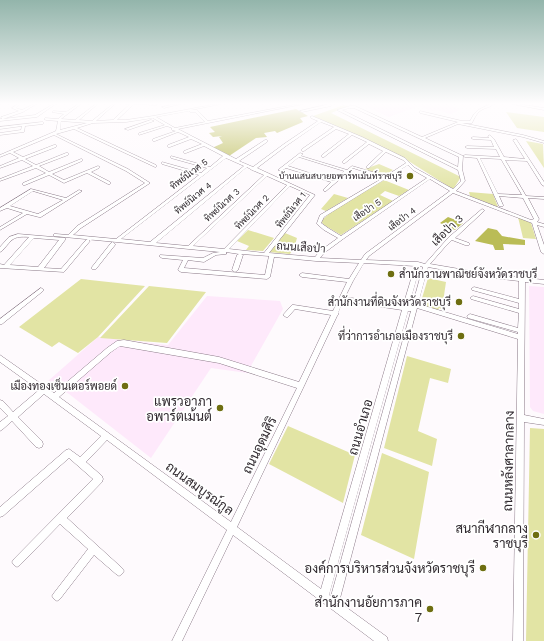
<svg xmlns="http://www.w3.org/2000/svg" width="544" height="641" font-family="'Work Sans',Sarabun,sans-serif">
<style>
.built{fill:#fee9fb}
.green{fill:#e2e4a4}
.forest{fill:#babc56}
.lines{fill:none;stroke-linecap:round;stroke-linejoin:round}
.minor-casing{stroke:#8c7b89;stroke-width:1}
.minor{fill:#fff;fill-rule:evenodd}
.poi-dot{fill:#6e6e11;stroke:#fff;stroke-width:1.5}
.labels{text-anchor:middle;stroke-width:3.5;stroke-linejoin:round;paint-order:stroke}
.far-street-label{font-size:9px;fill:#30292f;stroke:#fff}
.far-poi-label{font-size:9px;fill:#30292f;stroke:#fff;text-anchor:end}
.street-label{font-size:11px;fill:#30292f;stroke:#fff}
.poi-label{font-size:11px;fill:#30292f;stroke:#fff;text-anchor:end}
.near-poi-label{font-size:13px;fill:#30292f;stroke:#fff;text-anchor:end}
.near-street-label{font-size:13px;fill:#30292f;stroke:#fff}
</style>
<rect width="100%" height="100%" fill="#fefafd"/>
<path class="built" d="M358 103H459L451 106 461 109 451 114 437 110 432 111 419 106 389 117Z
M529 286 544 287V414L533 411 530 407Z
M207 296 280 301 283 309 247 373 211 368 151 458 69 394 48 381 98 337 168 345Z"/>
<path class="green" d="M344 105 349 106 331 113 461 177 454 188H451L399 155 313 116Z
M506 112 544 117V132L517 128Z
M526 141 543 144 544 168Z
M379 164 393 170 384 176 365 169Z
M384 180 409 190 399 196 385 191 380 195 393 201 341 235 324 225 321 221 331 212Z
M469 192 493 194 498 207 470 196Z
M334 194 348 198 326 211 321 209Z
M518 217 531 223 536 239 523 238Z
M248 230 274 238 263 251 246 250 249 246 237 241Z
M285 233 297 238 295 245 290 254 269 252Z
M428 278 446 282 442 309 439 308 438 310 420 305Z
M81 279 145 286 98 337 78 353 59 342 52 347 19 327Z
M149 286 206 292 167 343 100 338Z
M407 356 451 369 448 383 430 378 418 431 437 439 432 466 384 448Z
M288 426 355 455 343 503 269 464Z
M530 428 544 429V641H526Z
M382 453 429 472 414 559 361 535Z"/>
<path class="forest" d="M296 109 308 116 300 118 303 122 277 133 275 131 264 133 267 137 256 138 229 156 212 148 223 143 219 137 222 136 213 137 209 133 215 132 210 127Z
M448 217 463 223 455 230 440 223Z
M488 228 497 230 502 236 525 240V245L503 244 504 250H495L493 245 475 241Z"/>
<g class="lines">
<defs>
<path id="minor" d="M19 103H21L16 108 22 110 36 103H38L23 112 3 119 35 115 55 103H57L37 117 0 121V119H2L1 117 19 111 12 108Z
M80 103H82L61 119 75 120 97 103H99L79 120 92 121 114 103H116L96 121 113 120 130 104H125V103H156L158 104 156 105 134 104 117 120H126L153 116 222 103 221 104 191 110H197L208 121 304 103 303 104 178 129 236 159 265 140H267V142L239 161 253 167 284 144 318 121 311 118 310 117 312 116 362 137 405 158 415 168 453 189 461 181 458 170 337 110 350 106H355L422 137 458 122 420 113V111L462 121H470L474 114 478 110 492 103H494C491 108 485 107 480 111 476 114 474 119 472 123H462L523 135 544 141V143L523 137 458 124 425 138 463 156 462 169 465 181 456 191 531 220 534 219 523 198 499 196 503 205V206H499L477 158 465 157 463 156 465 155 500 157 496 149 467 148 465 147 467 146 494 147 491 140 473 139 471 138 473 137 489 138 488 136 490 135 494 139 504 157 525 159 513 140 516 139 544 182V186L542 185 527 161 505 160 526 196 544 197V199L528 198 539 219 537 222 544 224V227L537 225 544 245V254L541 252 532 223 453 193 369 256 366 260 418 262 425 264 449 237 482 209 484 210V211L455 238 469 243V245H465L452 240 444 248 430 264 477 272 544 280V284L525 282 524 415 544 419V425L524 422 523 641H513L518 339 417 308 339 602 387 637 388 641H374L233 535 182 641H172L227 530 107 440 86 462 102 476 103 479 102 482 67 518 122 568 124 571 122 574 119 576 116 574 94 555 60 599 57 601 54 599 52 596 54 593 88 549 60 524 20 565 17 567 14 565 12 562 14 559 93 479 69 458 3 516 0 517V507L66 450 69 449 80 457 101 436 44 394 18 417 42 441 43 444 42 447 39 448 36 447 12 421 3 429 0 431V422L8 416 0 408V400L3 401 13 412 39 390 0 362V355L54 393 107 348 117 341 124 340 219 357 299 382 331 315 295 309 288 317H286L283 315 292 305H294L333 311 347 282 302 277 299 275 302 273 349 279 359 263 316 261 274 257 270 277 267 279 181 272 178 270 183 260 162 258 159 256 160 255 203 258 213 253 220 252 54 236V234H56L68 235 77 226 145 183 126 171 54 135 13 152 23 157 54 145H56V147L25 159 36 165 66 153H68V155L39 166 49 172 81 159H82V161L52 174 64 180 98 166 100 167 99 168 91 172 110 182V184H108L87 173 64 183 49 175 25 185H23V183L46 173 36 168 0 181V179L33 166 22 160 0 168V166L19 158 10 153 0 157V155L56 131 58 121 46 120 44 119 45 118 58 119 64 114 52 112 53 111 66 112ZM350 108H354L459 157 458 167 342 110ZM189 111 190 112H195L205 122 175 128 156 117ZM153 118 165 125 139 133V135L167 126 172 128V130L176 131 153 139V141H155L178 132 189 137 168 145V147H170L191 139 202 144 184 151V153H186L204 146 223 156 210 167 171 156V158L207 168 201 173 162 162V164L199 175 116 239 73 235 81 228 150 183 128 169 56 134 74 129 155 167H156V165L77 128 93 123 126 122ZM61 121 87 123 60 130ZM321 122 334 127 302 149V151H304L336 129 349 134 322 155V157H324L352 135 367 142 343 161V163H345L369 144 383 151 367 166V168H369L386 152 403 160 406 163 386 176 352 166 347 170 301 156 303 154 300 153 278 170 281 171 286 168 331 182 324 189V191H326L353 168 383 178 320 215 317 223V224L324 230 338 238 320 251 315 257 269 253 315 195 257 168 286 146ZM299 157 344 171 334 181 288 166ZM226 158 244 166 150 242 121 239ZM480 158 501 159 522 195 498 194ZM408 165 413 170 427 178 341 236 328 228 321 223 324 217ZM247 167 252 170 264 175 188 246 156 243ZM267 176 287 185 224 249 193 246ZM430 179 450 191 365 254 361 260 320 258 324 253 343 239ZM290 186 310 195 264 253 229 249ZM226 252 239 254 237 255 232 270 235 272 238 270 243 255 241 254 269 256 265 275 184 268 188 260 204 262 216 255 226 254ZM364 263 415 266 403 306 345 297 353 281ZM420 266 423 267 413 303 410 302ZM428 267 477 276 519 281V299L474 287 471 289 472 290 519 303V309L473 296 470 298 471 299 519 313 518 328 470 314 467 316 468 318 518 332V334L418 304ZM343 301 402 310 321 589 237 527 304 386 337 316 339 314 338 313ZM408 311H411L331 596 329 595ZM120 346 219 363 297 388 231 522 59 397 111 352Z
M181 103H184L164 108 162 107Z
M511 103 544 108V110L512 104Z
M330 104 331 106 302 112 300 111Z
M151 120 154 121 128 130 125 129Z
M42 122H43V124L25 126 24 132 0 135V133L21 130 22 126 0 129V127Z
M31 189 66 198 79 190 82 191 41 217H39L27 214 0 230V227L23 213 7 208 0 211V208ZM33 191 63 200 38 214 10 206Z
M18 234 65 238V240L44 268 61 269 86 240 88 239 90 241 64 272 0 268V264L4 265 29 237C12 236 13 239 2 251L0 252V247L9 237ZM34 238 59 240 38 267 10 265Z
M113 242 115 244V245L96 269H92L91 268 92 267 111 243Z
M41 288 44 290 43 291 2 324H0V319Z"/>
</defs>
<use href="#minor" class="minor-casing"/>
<use href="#minor" class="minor"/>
</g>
<linearGradient id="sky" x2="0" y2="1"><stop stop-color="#93b5ab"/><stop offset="0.54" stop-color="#fffdfe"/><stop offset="1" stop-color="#fffdfe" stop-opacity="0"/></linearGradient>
<rect width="544" height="192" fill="url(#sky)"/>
<g class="poi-dot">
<circle cx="410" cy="176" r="4"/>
<circle cx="391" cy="274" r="4"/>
<circle cx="459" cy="302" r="4"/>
<circle cx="461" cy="336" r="4"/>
<circle cx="125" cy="386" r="4"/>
<circle cx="220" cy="408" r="4"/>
<circle cx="536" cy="535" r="4"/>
<circle cx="483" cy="568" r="4"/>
<circle cx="430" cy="609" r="4"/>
</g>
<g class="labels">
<g class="far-street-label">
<text transform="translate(189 174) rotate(-37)" y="3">ทิพย์นิเวศ 5</text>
<text transform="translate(193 198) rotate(-39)" y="3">ทิพย์นิเวศ 4</text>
<text transform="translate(222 205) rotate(-43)" y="3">ทิพย์นิเวศ 3</text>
<text transform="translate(291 210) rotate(-52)" y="3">ทิพย์นิเวศ 1</text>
<text transform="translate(367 210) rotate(-34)" y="3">เสือป่า 5</text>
<text transform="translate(252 212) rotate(-46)" y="3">ทิพย์นิเวศ 2</text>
<text transform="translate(402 219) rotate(-37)" y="3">เสือป่า 4</text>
</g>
<g class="far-poi-label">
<text x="402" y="179">บ้านแสนสบายอพาร์ทเม้นท์ราชบุรี</text>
</g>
<g class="street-label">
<text transform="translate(447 230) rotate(-44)" y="4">เสือป่า 3</text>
<text transform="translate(301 247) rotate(4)" y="4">ถนนเสือป่า</text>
</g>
<g class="poi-label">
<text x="399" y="278" text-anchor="start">สำนักวานพาณิชย์จังหวัดราชบุรี</text>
<text x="451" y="306">สำนักงานที่ดินจังหวัดราชบุรี</text>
<text x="453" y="340">ที่ว่าการอำเภอเมืองราชบุรี</text>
<text x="117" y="390">เมืองทองเซ็นเตอร์พอยด์</text>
</g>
<g class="near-poi-label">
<text x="212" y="406">แพรวอาภา<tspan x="212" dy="15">อพาร์ตเม้นต์</tspan></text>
<text x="528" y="533">สนากีฬากลาง<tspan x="528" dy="15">ราชบุรี</tspan></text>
<text x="475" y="573">องค์การบริหารส่วนจังหวัดราชบุรี</text>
<text x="422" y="607">สำนักงานอัยการภาค<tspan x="422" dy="15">7</tspan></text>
</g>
<g class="near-street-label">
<text transform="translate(360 427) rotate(-74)" y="5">ถนนอำเภอ</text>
<text transform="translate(259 445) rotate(-64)" y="5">ถนนอุดมศิริ</text>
<text transform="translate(508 461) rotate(-89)" y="5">ถนนหลังศาลากลาง</text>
<text transform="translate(200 488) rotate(36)" y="5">ถนนสมบูรณ์กูล</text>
</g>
</g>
</svg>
